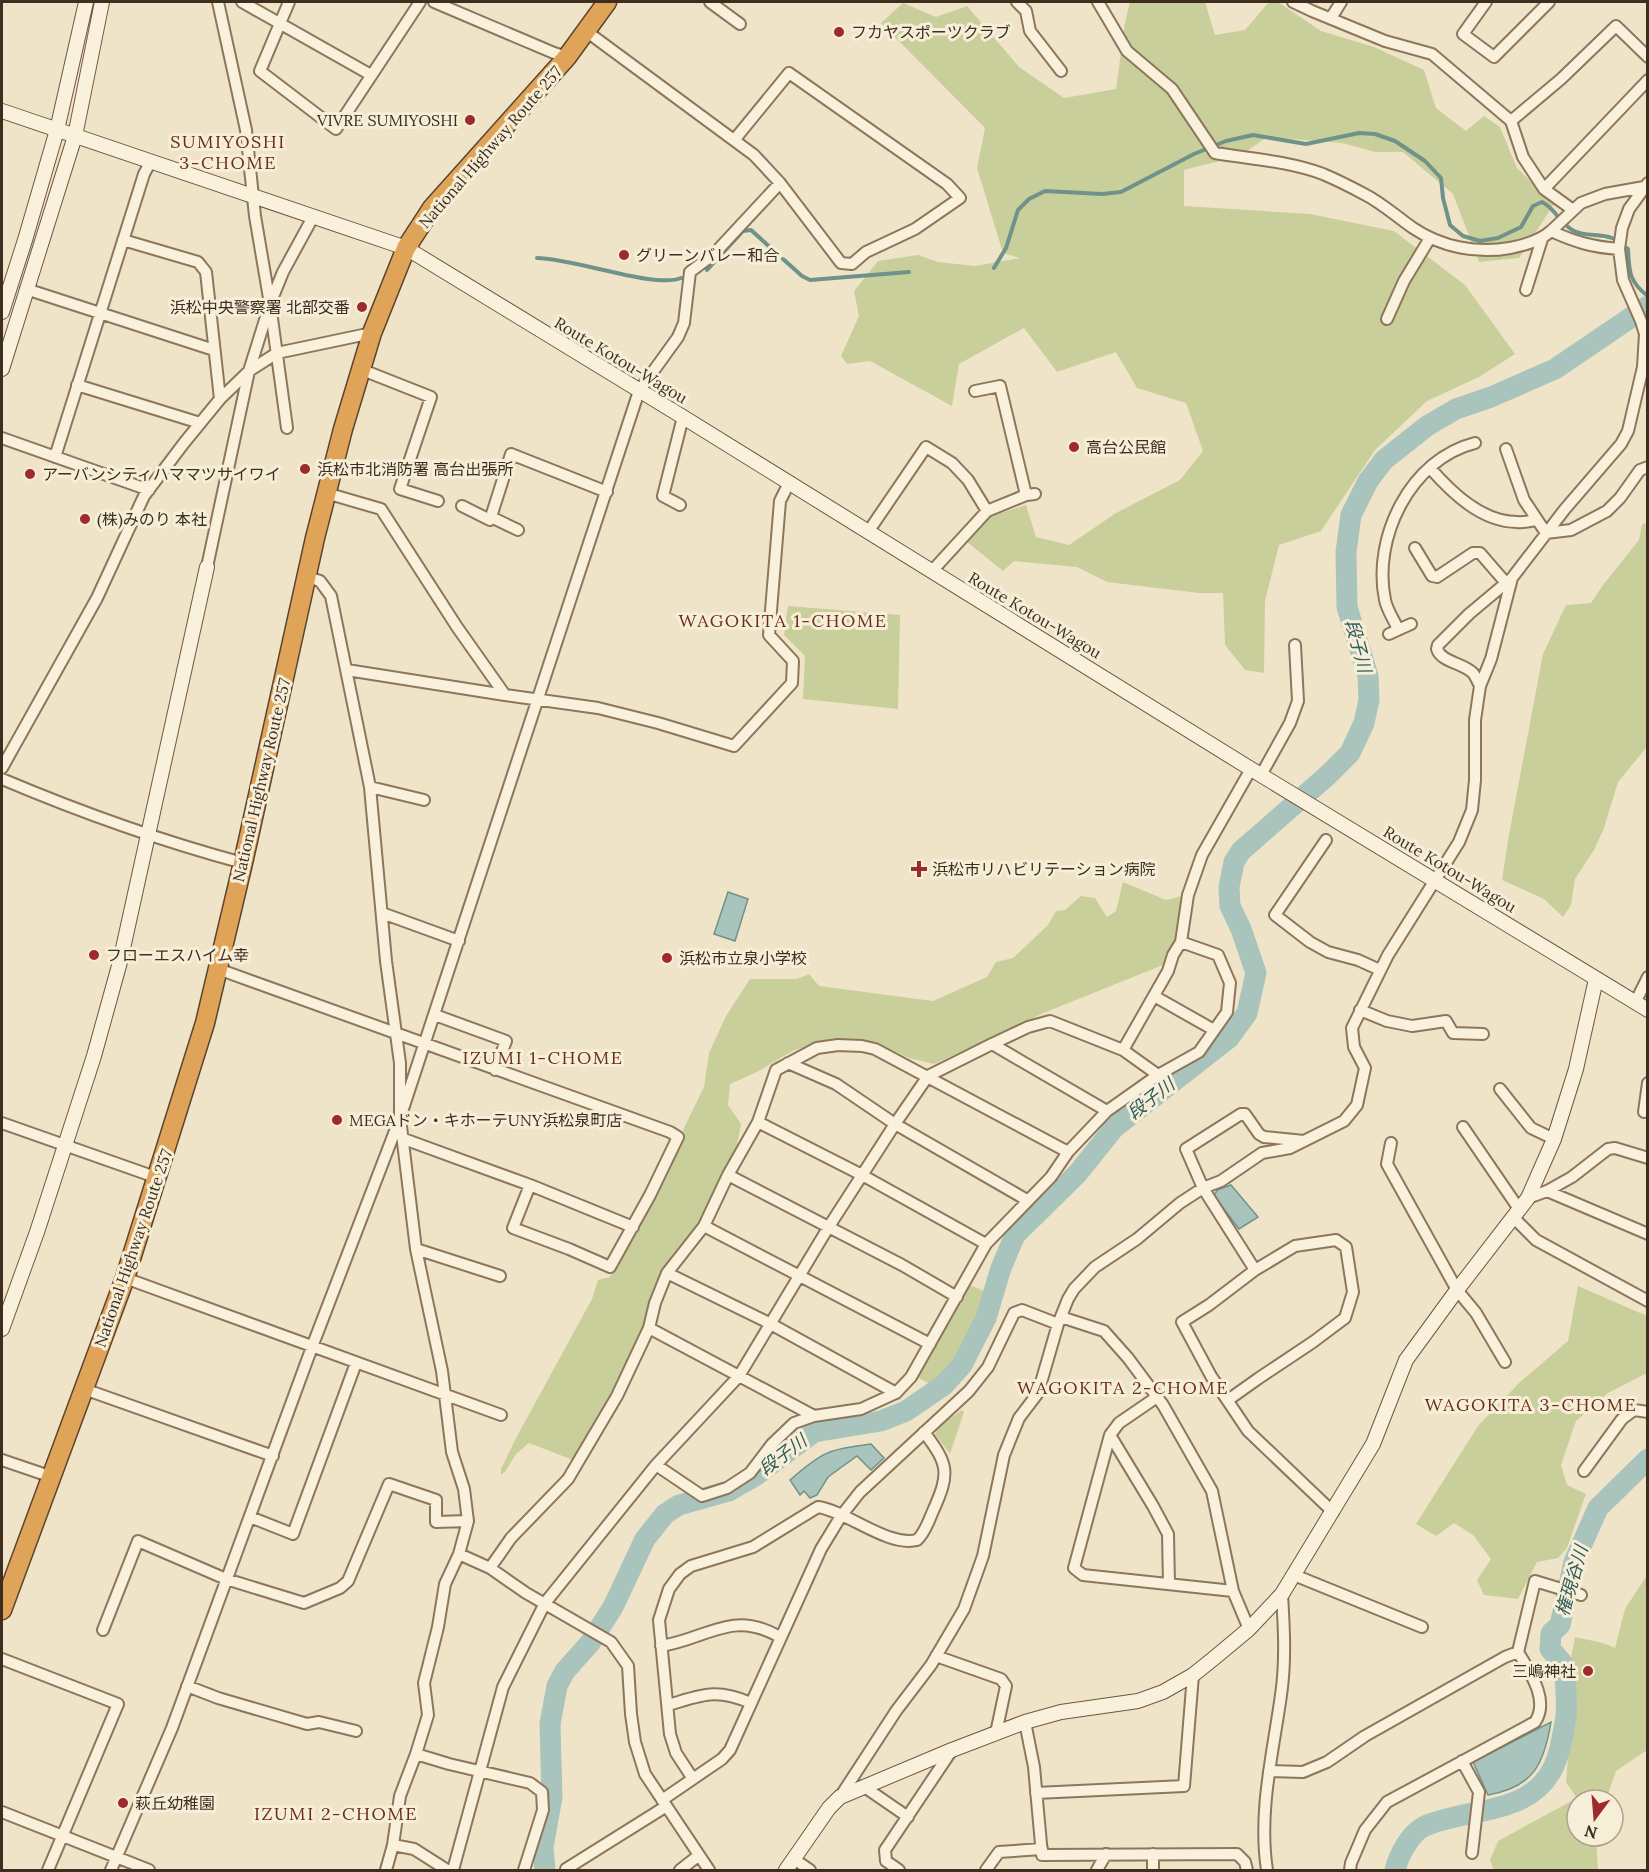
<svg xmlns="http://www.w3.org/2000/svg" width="1649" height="1872" font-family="Lora,'Noto Sans JP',serif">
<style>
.green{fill:#c9cf9b}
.water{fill:#a9c4bc;stroke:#6f938a;stroke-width:1.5}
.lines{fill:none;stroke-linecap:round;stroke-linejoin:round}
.stream{stroke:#6f938a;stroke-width:4}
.river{stroke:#a9c4bc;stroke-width:21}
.street-casing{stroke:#8d765c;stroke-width:14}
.secondary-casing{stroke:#6f573f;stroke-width:16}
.highway-casing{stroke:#5b4430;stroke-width:21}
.street{stroke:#faf1dc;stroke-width:10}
.secondary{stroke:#faf1dc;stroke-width:14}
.highway{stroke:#e0a458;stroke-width:18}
.poi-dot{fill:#9e2a2b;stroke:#f7eed8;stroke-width:2}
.labels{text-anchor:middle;stroke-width:6;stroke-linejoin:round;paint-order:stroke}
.poi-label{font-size:16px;fill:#3d2e20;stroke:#f7eed8;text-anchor:start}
.street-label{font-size:16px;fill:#3d2e20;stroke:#f7eed8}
.neighbourhood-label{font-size:18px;letter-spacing:1.5px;fill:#6b2e1e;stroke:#f7eed8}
.water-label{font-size:18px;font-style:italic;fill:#2f5d5a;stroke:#f7eed8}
</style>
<rect width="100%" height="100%" fill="#f0e4c8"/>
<path class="green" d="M1130 2H1205L1215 35 1245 30 1269 2H1278L1321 31 1374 47 1424 70 1436 108 1466 131 1484 116 1500 127 1517 168 1554 204 1519 258 1479 262 1453 194 1403 152H1375L1342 143 1267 137 1240 156 1184 170V206L1310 214 1394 231 1465 285 1515 354 1479 377 1427 401 1375 450 1321 531 1279 545 1265 601 1264 673 1245 670 1225 645 1223 593H1199L1107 582 1077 567 1014 561 1003 571 966 541 988 517 1026 505 1036 537 1069 545 1116 513 1180 480 1203 451 1186 403 1137 388 1116 352 1057 372 1024 328 959 364 952 406 870 361 847 364 841 356 859 316 854 291 878 261 918 255 938 262 975 266 1020 258 1003 253 977 168 985 128 881 23 903 3 936 17 967 6 1019 67 1064 98 1116 89 1125 23Z
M1647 523 1646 748 1618 782 1604 828 1594 850 1575 879 1571 905 1563 917 1544 899 1502 880 1508 840 1543 654 1566 605 1591 603 1603 585 1639 540 1642 524Z
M788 606 900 615 898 709 803 699 805 656 784 635Z
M1123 882 1166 900 1182 896 1177 938 1163 965 1046 1012 934 1064 909 1058 878 1043 841 1038 794 1050 757 1072 730 1084 728 1105 741 1124 736 1151 700 1223 664 1269 648 1305 642 1335 605 1408 573 1460 529 1443 516 1454 505 1472 501 1475V1469L516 1438 592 1299 598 1280 610 1277 622 1252 634 1239 647 1208 685 1136 683 1130 704 1087 709 1053 726 1016 750 979H797L809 974 819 986 933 1001 987 977 996 962 1013 958 1048 925 1056 911 1065 910 1081 896 1095 898 1107 917 1116 911Z
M970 1285 984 1291C983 1297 984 1304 982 1310 976 1337 952 1366 930 1384L917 1377Z
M1578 1286 1647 1316V1375L1645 1374 1608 1393 1576 1421 1561 1465 1567 1485 1586 1494 1567 1548 1558 1558 1537 1562 1518 1599 1484 1595 1477 1580 1491 1559 1473 1535 1454 1523 1436 1536 1416 1524 1478 1426 1518 1384 1568 1341Z
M962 1410 964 1412 950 1454 935 1434 939 1426Z
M1647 1575V1750L1616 1771 1606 1800H1577V1836H1596L1598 1870H1494L1490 1860 1498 1841 1577 1798 1566 1782 1573 1697 1570 1663 1575 1637 1603 1643 1615 1648 1625 1609Z"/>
<path class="water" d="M728 892 748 899 735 941 714 934Z
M1231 1185 1258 1217 1239 1229 1214 1196 1217 1190Z
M871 1444 884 1458 871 1470 857 1456 828 1477 817 1495 810 1498 804 1491 800 1495 790 1480C823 1451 828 1450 871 1444Z
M1551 1722C1544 1765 1533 1787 1488 1795L1473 1762Z"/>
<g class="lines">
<path class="stream" d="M537 258C573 258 655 289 681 278
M783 259 802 276 810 280 909 272
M994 268 1006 248 1018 210 1029 199 1045 191 1102 194 1121 192 1194 154 1226 141 1253 135 1306 144 1359 133 1375 134 1395 141 1425 161 1441 178 1443 198 1450 225 1463 236 1480 241 1498 238 1521 227 1533 206 1542 202C1555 208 1561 225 1574 231 1586 237 1600 233 1612 238 1617 240 1623 246 1628 249 1629 271 1629 282 1648 296
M707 270 743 231 751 230 772 249"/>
<path class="river" d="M545 1870 543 1847 552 1797 550 1724 557 1686 565 1671 590 1643 613 1607 645 1539 665 1514 679 1505 729 1491 755 1476 814 1432 881 1421 906 1411 944 1385 962 1365 986 1318 1001 1268 1015 1235 1078 1173 1114 1128 1229 1038 1247 1013 1256 973 1241 929 1230 906 1229 887 1234 862 1241 851 1328 775 1350 753 1364 723 1369 700 1368 676 1347 607 1346 552 1351 515 1368 481 1384 460 1427 426 1456 409 1491 397 1555 369 1648 306
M1395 1870C1399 1855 1410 1833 1425 1826 1468 1807 1530 1817 1554 1766 1561 1751 1563 1733 1566 1717 1567 1707 1566 1671 1562 1663 1559 1658 1553 1653 1550 1649L1551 1633 1560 1625 1574 1562 1598 1508 1648 1459"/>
<defs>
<path id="street" d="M218 2 246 130 255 216 270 304 287 428
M242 2 371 75
M289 2 260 71 336 129 420 2
M434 2 554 53 567 57
M710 2 740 24
M1017 2 1026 11 1030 31 1061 71
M1098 2 1127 51 1172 89 1215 153C1251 159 1288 161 1323 174 1337 180 1351 187 1364 194 1382 203 1397 217 1413 228 1441 247 1477 254 1510 248 1525 245 1540 241 1551 231 1575 242 1592 247 1619 249
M1293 2 1312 11 1385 41 1432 54 1511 121 1523 157 1544 189 1573 210
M1486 2 1463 34 1494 57 1549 2
M1331 18 1341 2
M586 31 754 155 780 183 841 263 852 264 866 252 915 229 960 198 947 184 789 73 735 139
M1511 121 1561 79 1616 26 1648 57
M1544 189 1648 80
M1551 231 1581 203 1605 194 1644 187
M123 240 198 262 206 272 220 399
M26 289 214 350
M1526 290 1542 239
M1387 319 1404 281 1430 238
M360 369 431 397 400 489 438 501
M77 385 200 423
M975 391 1000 386 1026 495
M2 438 149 490
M1506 449 1524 500 1546 533 1571 530 1607 511 1620 498 1640 470 1648 467
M55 457 144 174 151 161
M1430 468C1452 493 1482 522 1517 522 1524 523 1530 521 1537 520
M326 493 381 509 457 627 505 695 598 708 658 723 734 746 792 683 793 661 769 635 780 501 789 483
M680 505 663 496 683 417
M462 506 490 520 511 454 607 492
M491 517 518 530
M868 532 926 447 952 463 968 480 987 511
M1415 548 1432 576 1437 577 1473 553H1480L1506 583
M207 567 249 371 270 304 283 272 313 217
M932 571 987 511 1026 495 1035 494
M307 577 320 581 331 596 370 787 386 961 400 1063V1118L416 1249 442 1371 452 1452 464 1489 468 1521 459 1554 445 1584 438 1627 424 1683 428 1715 416 1754 400 1796 393 1845 386 1870
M1398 629C1394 620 1387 610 1385 600 1372 537 1411 459 1475 443
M1389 634 1411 624
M347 670 505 695
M1480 686C1478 682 1476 677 1473 673 1463 663 1441 662 1437 649L1438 645 1469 614 1512 578
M2 768 97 598 144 496 184 443 220 399 249 371 277 353 372 333
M1261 775 1290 723 1298 701 1295 645
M2 779C80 812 161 841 243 863
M370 787 424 800
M1326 840 1275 915 1310 942 1328 952 1358 960 1380 970
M382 913 459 941
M218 969 670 1132 678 1137 650 1195 610 1267 569 1249 513 1228 530 1185
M1154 996 1214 1030
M1635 1003 1648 977
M1360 1010 1387 1021 1412 1026 1446 1021 1453 1033 1483 1034
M435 1015 506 1041 495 1070
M992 1044 1028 1027 1050 1021 1123 1050 1158 1075 1107 1111
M1123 1050 1168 971 1173 955 1181 942 1188 895 1202 855 1251 769
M788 1063 836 1084 895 1124 1027 1200
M1158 1075 1199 1052 1227 1012 1230 983 1218 955 1181 942
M1500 1089 1531 1128 1554 1139
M1644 1112 1648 1083
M758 1122 862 1175 986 1244
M2 1123 158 1178
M1463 1127 1519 1209
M404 1139 530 1185 633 1227
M1391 1143 1387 1164 1457 1290 1476 1313 1505 1362
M728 1175 704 1226 930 1344
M1547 1191 1648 1234
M1528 1198 1547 1191 1572 1177 1608 1149 1615 1148 1648 1158
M1513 1217 1536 1240 1648 1301
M416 1249 500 1276
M1255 1270 1203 1188 1186 1149 1241 1114H1245L1259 1134 1264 1137 1304 1141
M667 1273 769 1323 896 1393
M125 1278 501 1415
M1061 1317 1104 1331 1128 1358 1163 1405 1212 1491 1233 1591 1249 1629
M649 1328 814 1416
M84 1389 273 1456
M1157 1397 1119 1423 1110 1435 1074 1568 1083 1575 1233 1591
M1228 1400 1259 1378 1313 1342 1345 1318 1353 1292 1346 1247 1336 1240 1295 1246 1255 1270 1209 1305 1182 1322 1211 1376 1248 1431 1333 1512
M1110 1435 1153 1506 1168 1534 1169 1584
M2 1460 52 1477
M656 1465 702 1496 727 1488 750 1473 772 1444 794 1423 814 1416 861 1409 896 1393 911 1377 986 1244 1051 1177 1068 1152 875 1049 862 1046 838 1045 817 1048 776 1070 758 1122 728 1175 902 1265 957 1297
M1584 1471 1622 1419 1634 1410 1648 1412
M250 1517 293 1534 356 1363
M459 1554 490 1568 526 1593 611 1642 628 1666 631 1714 635 1742 645 1774 709 1870
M490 1568 511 1538 568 1479 617 1396 649 1328 655 1303 667 1273 704 1226
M1294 1575 1422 1627
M103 1630 138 1541 226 1579 304 1603 340 1588 348 1581 389 1484 436 1500V1522L468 1521
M661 1646C707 1639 732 1609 780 1637
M1518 1652 1535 1581 1581 1595
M936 1656 1001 1679 1006 1686 996 1733
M2 1659 118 1704 48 1870
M187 1686 218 1698 307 1724 319 1722 356 1731
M668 1705C703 1695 715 1688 751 1703
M1025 1722 1034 1767 1042 1855 1237 1854 1245 1862 1247 1870
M416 1754 449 1764 530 1783 542 1792 543 1810 524 1870
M1462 1761 1479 1792 1472 1853
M1269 1771 1303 1772 1327 1762 1365 1736 1505 1657 1518 1652C1529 1671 1550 1700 1535 1722L1387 1802 1365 1830 1351 1863 1350 1870
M693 1779 676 1753 670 1734 659 1620 669 1589 680 1574 691 1566 753 1547 818 1507C847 1511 887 1547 917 1540 925 1533 929 1520 933 1511 950 1473 949 1465 924 1432
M863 1786 908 1817
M1036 1793 1184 1786 1193 1675
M840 1797 896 1711 931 1665 964 1609 983 1556 1004 1455 1019 1418 1038 1393 1058 1324 1068 1299 1074 1289 1095 1267 1137 1239 1180 1203 1203 1188 1221 1181 1262 1153 1290 1148 1344 1121 1357 1105 1365 1068 1354 1047 1352 1028 1388 955 1459 842 1472 810 1475 780V720L1480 686 1491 659 1512 578 1565 509 1621 444 1628 431 1643 367 1645 334 1641 321 1623 280 1619 249 1622 228 1629 209 1648 183
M662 1800 722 1759 730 1750 821 1549 841 1516 860 1492 969 1391 988 1367 1014 1313 1022 1310 1058 1324
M2 1812 149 1870
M393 1845 414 1849 447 1870
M794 1859 810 1870
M111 1870 172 1728 312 1347 400 1118 639 391 678 337 684 323 690 272 714 254 780 183
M453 1870 503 1687 545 1603 656 1465 739 1376 828 1228 895 1124 928 1076 992 1044 1107 1111 1068 1152
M567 1870 566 1869 665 1807
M680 1870 698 1856
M899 1870 886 1861 885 1850 952 1750
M986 1870 999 1852 1042 1849
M1097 1870 1106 1854
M1153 1870V1854
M1267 1870C1258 1812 1273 1753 1281 1695 1286 1661 1284 1628 1282 1594"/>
<path id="secondary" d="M2 111 406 248 683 417 1251 769 1648 1010
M2 312 25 240 57 130 86 2
M2 369 75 136 102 2
M2 1329 37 1232 94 1056 120 962 207 567
M786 1870 829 1808 840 1797 952 1750 1025 1722 1061 1712 1138 1701 1163 1692 1193 1675 1213 1659 1249 1629 1282 1594 1373 1444 1406 1360 1457 1290 1528 1198 1554 1139 1576 1069 1596 979"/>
<path id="highway" d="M2 1610 125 1278 205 1023 243 863 315 538 343 429 372 333 406 248 432 208 567 57 607 2"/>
</defs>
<use href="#street" class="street-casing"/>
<use href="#secondary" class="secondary-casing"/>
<use href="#highway" class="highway-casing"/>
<use href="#street" class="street"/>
<use href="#secondary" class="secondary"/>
<use href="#highway" class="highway"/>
</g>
<g class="poi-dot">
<circle cx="839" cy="32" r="6"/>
<circle cx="470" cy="120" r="6"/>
<circle cx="624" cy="255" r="6"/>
<circle cx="362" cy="307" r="6"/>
<circle cx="1074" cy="447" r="6"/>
<circle cx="305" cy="469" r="6"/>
<circle cx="30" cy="474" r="6"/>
<circle cx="85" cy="519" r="6"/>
<path d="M916 860h6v6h6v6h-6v6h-6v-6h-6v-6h6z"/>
<circle cx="94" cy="955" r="6"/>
<circle cx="667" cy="958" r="6"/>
<circle cx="337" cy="1120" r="6"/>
<circle cx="1588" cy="1671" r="6"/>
<circle cx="123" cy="1803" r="6"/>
</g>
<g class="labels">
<g class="poi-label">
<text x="851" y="38">フカヤスポーツクラブ</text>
<text x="458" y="126" text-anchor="end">VIVRE SUMIYOSHI</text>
<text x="636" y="261">グリーンバレー和合</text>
<text x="350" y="313" text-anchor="end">浜松中央警察署 北部交番</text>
<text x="1086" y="453">高台公民館</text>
<text x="317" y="475">浜松市北消防署 高台出張所</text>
<text x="42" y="480">アーバンシティハママツサイワイ</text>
<text x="97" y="525">(株)みのり 本社</text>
<text x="932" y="875">浜松市リハビリテーション病院</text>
<text x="106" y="961">フローエスハイム幸</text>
<text x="679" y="964">浜松市立泉小学校</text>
<text x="349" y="1126">MEGAドン・キホーテUNY浜松泉町店</text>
<text x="1576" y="1677" text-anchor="end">三嶋神社</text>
<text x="135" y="1809">萩丘幼稚園</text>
</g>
<g class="street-label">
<text transform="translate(490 147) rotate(-49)" y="6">National Highway Route 257</text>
<text transform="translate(621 360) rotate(31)" y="6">Route Kotou-Wagou</text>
<text transform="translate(1035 615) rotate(31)" y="6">Route Kotou-Wagou</text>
<text transform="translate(261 780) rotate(-77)" y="6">National Highway Route 257</text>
<text transform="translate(1450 869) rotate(31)" y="6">Route Kotou-Wagou</text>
<text transform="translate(133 1248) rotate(-71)" y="6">National Highway Route 257</text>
</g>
<g class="neighbourhood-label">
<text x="228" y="148">SUMIYOSHI<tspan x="228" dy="21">3-CHOME</tspan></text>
<text x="783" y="627">WAGOKITA 1-CHOME</text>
<text x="543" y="1064">IZUMI 1-CHOME</text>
<text x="1123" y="1394">WAGOKITA 2-CHOME</text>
<text x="1531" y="1411">WAGOKITA 3-CHOME</text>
<text x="336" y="1820">IZUMI 2-CHOME</text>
</g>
<g class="water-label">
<text transform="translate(1358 646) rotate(75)" y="6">段子川</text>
<text transform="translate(1151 1099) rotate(-38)" y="6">段子川</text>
<text transform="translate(783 1455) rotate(-37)" y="6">段子川</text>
<text transform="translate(1572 1581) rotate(-74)" y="6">権現谷川</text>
</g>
</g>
<rect width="1649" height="1872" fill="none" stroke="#3d2e20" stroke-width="6"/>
<g transform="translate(1595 1818) rotate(196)"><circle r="28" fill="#f7eed8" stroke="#ada18e" stroke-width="1.5"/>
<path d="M0-4.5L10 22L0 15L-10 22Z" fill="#9e2a2b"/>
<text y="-9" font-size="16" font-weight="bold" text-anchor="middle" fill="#3d2e20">N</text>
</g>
</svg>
